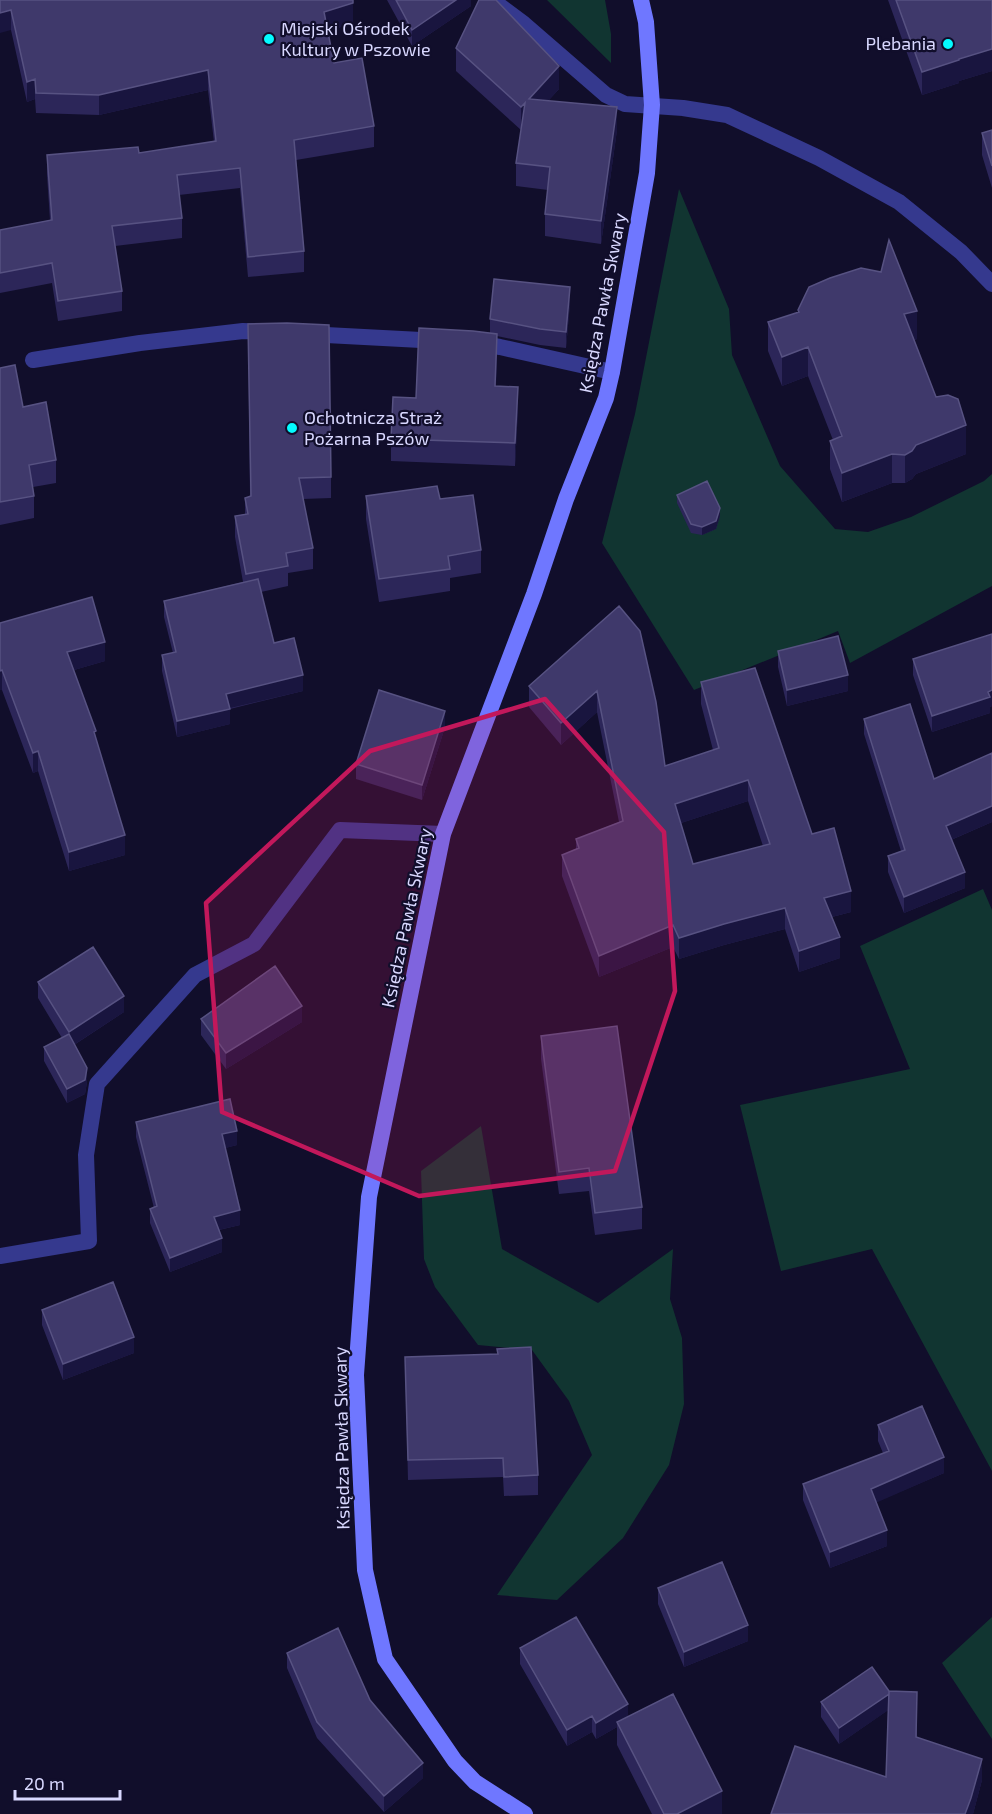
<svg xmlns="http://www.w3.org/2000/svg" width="992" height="1814" font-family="'Exo 2',sans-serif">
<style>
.green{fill:#113531}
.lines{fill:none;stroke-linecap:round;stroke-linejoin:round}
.service{stroke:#35398e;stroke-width:16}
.minor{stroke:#35398e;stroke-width:16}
.secondary{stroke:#6f77ff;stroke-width:16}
.wall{fill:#2c2659;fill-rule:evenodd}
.shaded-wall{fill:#19153f}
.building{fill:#3f396b;stroke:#575282;stroke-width:1.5;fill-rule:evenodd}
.marked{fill:#c2185b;fill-opacity:0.2;stroke:#c2185b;stroke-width:4.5;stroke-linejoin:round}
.poi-dot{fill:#04fbff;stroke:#110e2b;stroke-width:2}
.labels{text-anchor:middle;stroke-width:4.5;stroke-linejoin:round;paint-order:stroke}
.poi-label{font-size:18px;fill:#d9d8ff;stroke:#110e2b;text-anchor:start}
.street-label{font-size:18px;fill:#d9d8ff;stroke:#110e2b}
</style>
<rect width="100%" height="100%" fill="#110e2b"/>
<path class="green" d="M547 0H605L611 34V63Z
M679 189 729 309 732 355 780 466 835 529 868 532 911 517 984 481 992 474V586L850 663 838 631 694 690 602 543 635 414Z
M983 889 992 910V1471L872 1249 781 1271 740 1105 910 1069 860 946Z
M481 1126 502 1249 598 1303 673 1249 670 1299 682 1338 684 1404 669 1465 623 1538 557 1600 497 1595 592 1455 569 1401 532 1350 478 1345 435 1287 424 1259 421 1171Z
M992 1617V1739L942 1663Z"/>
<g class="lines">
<path class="service" d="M307 334 440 341
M475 343 500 347 612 372
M33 360 140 343 243 331 269 332"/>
<path class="minor" d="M492 0 524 24 606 95 625 104 683 108 727 115 819 158 899 202 961 252 992 284
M0 1256 89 1241 86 1155 97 1084 195 975 254 944 340 830 443 834"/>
<path class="secondary" d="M525 1814 475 1782 455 1761 385 1659 365 1570 356 1375 369 1197 443 834 534 594 566 499 606 398 612 372 647 173 652 105 646 22 641 0"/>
</g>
<path class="wall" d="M0 0 353 23 328 31 334 63 374 126V147L296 160 304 251V272L248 277 240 188 179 195 182 218V238L115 246 122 291V311L58 321 52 283 0 293V230L50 220 47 175V155L139 153 214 142 208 90 99 115 36 113 35 99 27 102 11 30Z
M387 0H471V6L412 46Z
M888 0H992V71L959 81V83L922 95Z
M456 48 559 89 548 101 617 130 601 244 545 236V214L548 190 516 186V163L521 130 456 71Z
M992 130V188L982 155V133Z
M570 303 566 348 540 345 497 336 496 386 518 409 515 466 391 461V439L416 398 490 333V319Z
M798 310 917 339 914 340 936 397 966 454 916 474 912 479 905 483H892L842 502 830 469V441L833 440 808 376 782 386 768 351V322L798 313Z
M248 324 331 477V498L303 499 313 548V569L288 573V586L261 592 274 643 303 691 230 709V724L177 737 162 671V655L173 653 164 617V601L243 582 235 537V516L245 514V498L250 497Z
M0 368 23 407 56 460V483L33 487 34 496V518L0 525Z
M677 495 720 516 716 529 702 535 691 533 677 503Z
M366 496 440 499 481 550V573L450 578V591L379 602 366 519Z
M619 606 665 766 713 750 701 704V682L812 834 851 912 832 917 840 958 799 972 785 929 724 945 679 959 673 947 599 977 562 876V855L576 849V839L619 822 597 712 561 745 529 707V686ZM748 801 763 846 693 864 681 823Z
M0 623 105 661 74 670 96 738 125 855 69 871 38 771 33 773 2 690H0Z
M992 634V706L990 707V713L932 732 913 675V659Z
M778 651 848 691 787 706 778 667Z
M864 719 934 779 992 822 951 840 965 888 904 913 888 872V856L901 851 864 734Z
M445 727 422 800 356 779V764Z
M38 982 124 1012 74 1045 87 1082 85 1094 67 1103 44 1061V1047L62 1038 38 998Z
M201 1019 302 1022 226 1069 201 1035Z
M541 1036 642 1207V1229L595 1235 589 1191 559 1194 541 1059Z
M136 1122 237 1145 225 1148 240 1225 219 1230 222 1252 170 1272 150 1223V1209L154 1208 136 1137Z
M42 1310 134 1353 63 1380 42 1325Z
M405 1357 538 1475V1495L504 1496 503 1477 408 1480Z
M878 1425 944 1473 876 1502 887 1546 830 1568 803 1500V1484L883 1453 878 1441Z
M658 1588 748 1641 684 1667 658 1604Z
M520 1648 628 1716 722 1814H652L617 1745V1727L596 1739 592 1732 567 1746 520 1664Z
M287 1653 370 1700 423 1778 384 1812 317 1738 287 1668Z
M889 1691 917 1713V1737L982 1780 973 1814H771L886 1777 888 1710 839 1744 821 1717V1702Z"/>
<path class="shaded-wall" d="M456 0H471V6L412 46V30Z
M353 3V23L324 33V12Z
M11 10V30L0 33V13Z
M992 49V71L959 81V83L922 95V72L959 59Z
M559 66V89L529 122V99Z
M208 70V90L99 115V95Z
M35 79V99L27 102V82Z
M525 103 521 130V107Z
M617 107V130L601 244V221Z
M570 287V303L566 348V332Z
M917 311V339L904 342V314Z
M497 334V357L495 408V386Z
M808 347V376L782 386V357Z
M518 387V409L515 466V443Z
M966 425V454L916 474 912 479 905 483V455L916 445Z
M892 454V483L842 502V473Z
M720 508V516L716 529 702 535V527Z
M105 642V661L67 672V652Z
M2 670V690H0V671Z
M303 675V691L226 709V694Z
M848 675V691L787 706V690Z
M992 690V706L990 707V713L932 732V716Z
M597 691V712L561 745V723Z
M230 709V724L177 737V721Z
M445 711V727L422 800V785Z
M38 751V771L33 773V753Z
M748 780V801L675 825V804Z
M992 806V822L946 842V826Z
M125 835V855L69 871V852Z
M965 872V888L904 913V897Z
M851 891V912L824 919V898Z
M785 908V929L724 945 679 959V938L724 924Z
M673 925V947L599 977V956Z
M840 937V958L799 972V951Z
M124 996V1012L69 1048V1032Z
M302 1006V1022L226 1069V1053Z
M87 1068V1082L85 1094 67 1103V1089Z
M237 1131V1145L222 1149V1134Z
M240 1210V1225L214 1231V1217Z
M222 1238V1252L170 1272V1258Z
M134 1337V1353L63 1380V1364Z
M944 1457V1473L871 1505V1489Z
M887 1530V1546L830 1568V1552Z
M748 1625V1641L684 1667V1652Z
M890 1693V1709L839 1744V1728Z
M628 1704V1720L617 1722V1727L596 1739V1723Z
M592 1716V1732L567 1746V1730Z
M982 1759V1780L973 1814H965Z
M423 1763V1778L384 1812V1796Z
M722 1791V1814H677Z"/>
<path class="building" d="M0 0H353V3L324 12 334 63 362 58 374 126 294 140 304 251 248 257 240 168 177 175 182 218 112 226 122 291 58 301 52 263 0 273V230L52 220 47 155 138 147 139 153 216 141 208 70 99 95 36 93 35 79 27 82 11 10 0 13Z
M396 0H456L412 30Z
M479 0H496L559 66 529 99 617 107 601 221 545 214 550 167 516 163 525 103 521 107 456 48Z
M896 0H992V49L959 59V60L922 72Z
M992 130V166L982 133Z
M889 240 917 311 904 314 936 397 948 395 958 399 966 425 916 445 912 451 905 455 892 454 842 473 830 441 842 436 808 347 782 357 768 322 799 312 798 310 809 287 830 278 861 268 881 272Z
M494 279 570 287 566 332 540 329 490 319Z
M287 323 329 325 331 477 299 478 313 548 286 553 288 566 246 574 235 516 248 514 245 498 251 496 248 324Z
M419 328 473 331 497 334 495 386 518 387 515 443 391 439 393 397 416 398Z
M15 365 23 407 46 402 56 460 29 465 34 496 0 502V368Z
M707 481 720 508 716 521 702 527 691 524 677 495Z
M437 486 440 499 473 495 481 550 448 556 450 569 379 579 366 496Z
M258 579 274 643 294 638 303 675 226 694 230 709 177 721 162 655 176 652 164 601Z
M92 597 105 642 67 652 96 731 94 732 125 835 69 852 38 751 33 753 2 670 0 671V623Z
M619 606 640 631 656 702 665 766 719 748 701 682 755 668 812 834 834 828 851 891 824 898 840 937 799 951 785 908 724 924 679 938 673 925 599 956 562 855 579 848 576 839 623 821 597 691 561 723 529 686ZM748 780 770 844 693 864 675 804Z
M992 634V690L988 692 990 697 932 716 913 659Z
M838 636 848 675 787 690 778 651Z
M379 690 445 711 422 785 356 764Z
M910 704 934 779 992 753V806L946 826 965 872 904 897 888 856 905 850 864 719Z
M93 947 124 996 69 1032 38 982Z
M275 966 302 1006 226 1053 201 1019Z
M617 1026 642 1207 595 1213 589 1168 559 1172 541 1036Z
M69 1034 87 1068 85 1080 67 1089 44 1047Z
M230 1099 237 1131 222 1134 240 1210 214 1217 222 1238 170 1258 150 1209 157 1206 136 1122Z
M113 1282 134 1337 63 1364 42 1310Z
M531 1347 538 1475 504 1477 503 1458 408 1460 405 1357 498 1354 497 1349Z
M922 1406 944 1457 871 1489 887 1530 830 1552 803 1484 889 1451 878 1425Z
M722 1562 748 1625 684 1652 658 1588Z
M576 1617 628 1704 596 1723 592 1716 567 1730 520 1648Z
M338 1628 370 1700 423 1763 384 1796 317 1722 287 1653Z
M872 1667 889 1691V1694L839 1728 821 1702Z
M889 1691 917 1692 916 1737 982 1759 971 1798 965 1814H771L795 1746 886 1777Z
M673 1694 722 1791 677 1814H664L617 1722Z"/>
<path class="marked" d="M545 699 664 832 675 991 615 1171 419 1196 222 1112 206 903 370 751Z"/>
<g class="poi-dot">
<circle cx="269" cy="39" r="6"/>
<circle cx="948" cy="44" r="6"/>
<circle cx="292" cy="428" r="6"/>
</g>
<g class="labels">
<g class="poi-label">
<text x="281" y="35">Miejski Ośrodek<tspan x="281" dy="21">Kultury w Pszowie</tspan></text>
<text x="936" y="50" text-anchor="end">Plebania</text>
<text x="304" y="424">Ochotnicza Straż<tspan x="304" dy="21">Pożarna Pszów</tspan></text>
</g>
<g class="street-label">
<text transform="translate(603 303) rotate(-79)" y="6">Księdza Pawła Skwary</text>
<text transform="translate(407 918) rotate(-78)" y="6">Księdza Pawła Skwary</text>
<text transform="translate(342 1438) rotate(-91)" y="6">Księdza Pawła Skwary</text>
</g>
</g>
<path d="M15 1790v9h105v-9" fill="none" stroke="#d9d8ff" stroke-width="3"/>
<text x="24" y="1790" font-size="18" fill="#d9d8ff" stroke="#110e2b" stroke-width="4.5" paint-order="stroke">20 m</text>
</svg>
